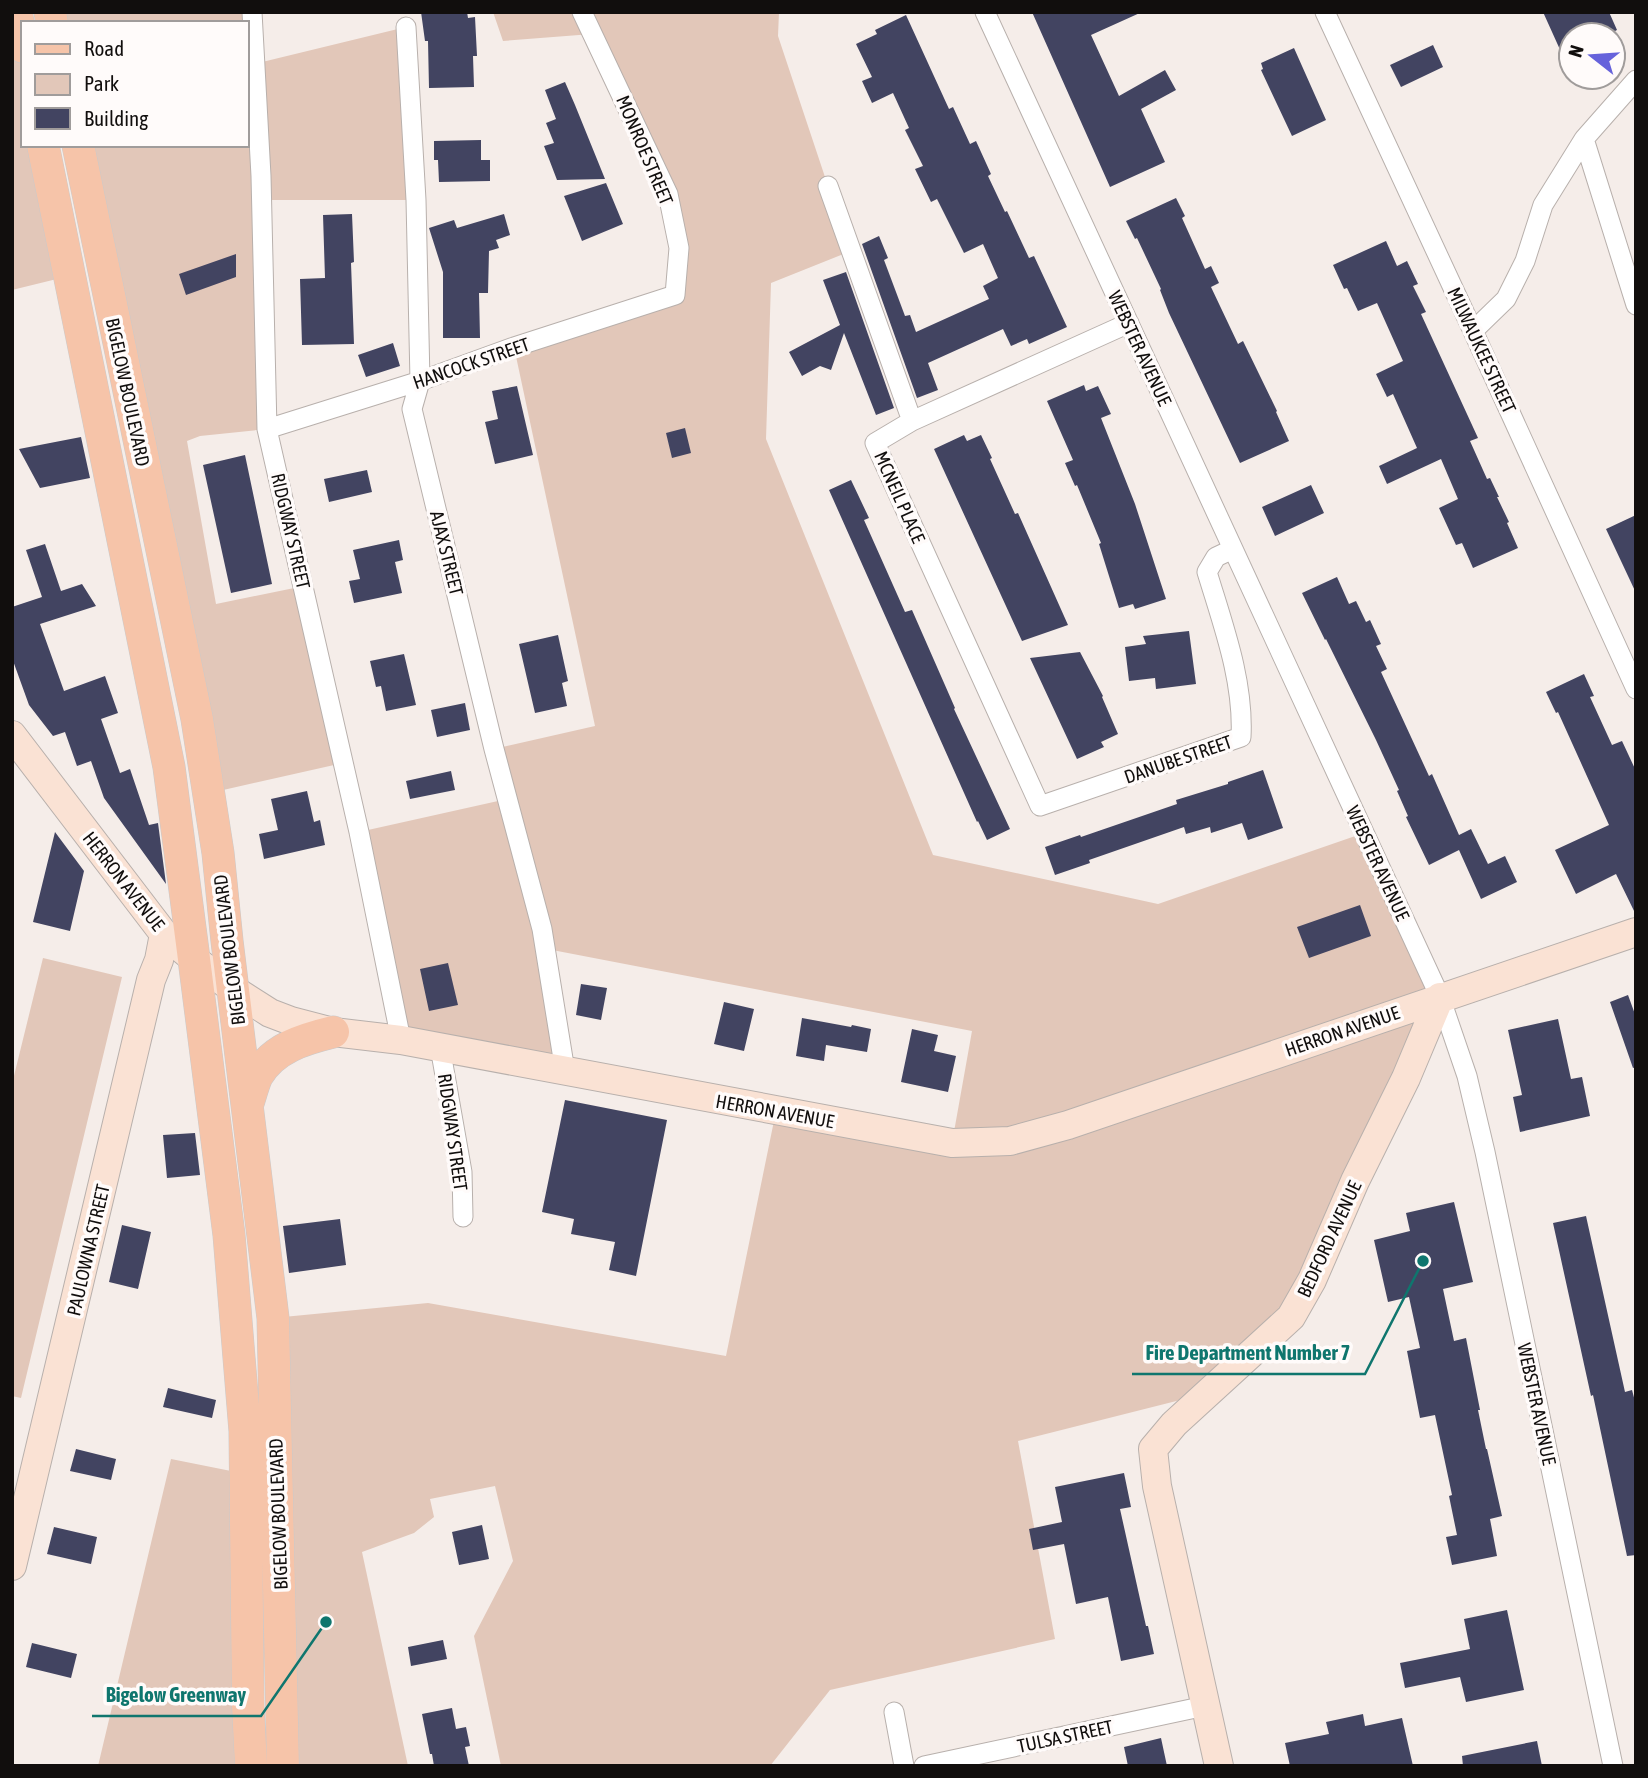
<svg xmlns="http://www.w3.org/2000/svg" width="1648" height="1778" font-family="'Asap Condensed',sans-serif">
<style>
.green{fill:#e2c7b9}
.building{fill:#424461}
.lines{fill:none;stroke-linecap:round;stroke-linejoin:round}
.street-casing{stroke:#b8b0ac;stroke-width:21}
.secondary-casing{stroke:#b8b0ac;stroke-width:30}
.primary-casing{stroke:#cbcaca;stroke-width:33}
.street{stroke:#fff;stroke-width:19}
.secondary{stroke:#fae2d4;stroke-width:28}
.primary{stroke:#f6c4a9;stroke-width:32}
.labels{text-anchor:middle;stroke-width:7;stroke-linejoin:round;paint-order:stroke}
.street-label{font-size:19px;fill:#110e0d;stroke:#fffbfa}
.leader{fill:none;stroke:#0f766e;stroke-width:2.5}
.callout-dot{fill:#0f766e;stroke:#fffbfa;stroke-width:2.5}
.callout-label{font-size:21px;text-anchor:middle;font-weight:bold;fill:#0f766e;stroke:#fffbfa;stroke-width:7;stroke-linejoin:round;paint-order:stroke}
</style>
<rect width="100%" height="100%" fill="#f5ede9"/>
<path class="green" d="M12 12 23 47V145H43L69 276 12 290Z
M50 12H252L254 64 406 27 416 200H262L267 429 200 436 187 441 216 604 304 586 343 763 210 793 78 145H247V23H52Z
M493 12H779L778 36 828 186 851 251 771 283 766 439 933 855 1158 904 1364 833 1440 997 1312 1280 1208 1393 1018 1441 1055 1639 830 1690 770 1766H501L474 1636 513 1561 495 1486 430 1499 434 1517 414 1533 362 1552 408 1766H283L273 1318 428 1303 726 1356 776 1111 952 1143 972 1031 547 949 565 1071 401 1040 359 832 507 799 494 749 595 726 514 347 675 295 668 194 592 34 503 41Z
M43 958 122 977 21 1398 12 1396V1084Z
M171 1459 246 1474 251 1766H98Z"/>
<path class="building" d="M421 12H467L468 18 475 17 477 56H473L474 87 429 88 428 41H425Z
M1032 12H1142L1091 35 1119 96 1165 70 1176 90 1141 109 1165 162 1110 187Z
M1543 12H1609L1617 30 1607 35H1571V74Z
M906 15 949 109 953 107 970 144 976 141 991 174 988 176 1005 212 1007 211 1029 258 1034 256 1067 327 1029 344 1027 339 1011 346 1003 329 928 363 938 390 917 398 862 244 879 236 888 258 884 260 905 316 910 315 916 332 989 299 983 286 998 278 983 244 964 253 937 199 931 202 915 169 923 166 905 130 909 128 893 93 872 103 862 81 872 77 856 44 877 34 875 30Z
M1433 45 1443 67 1401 87 1390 65Z
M1294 48 1326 120 1292 136 1261 70 1263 69 1261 63Z
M565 82 575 105 605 179 557 180 544 146 554 143 546 123 556 119 545 90Z
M481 140V160H490V181L439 182 438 160H434V141Z
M606 183 623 224 582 241 564 196Z
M1176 198 1185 216 1182 218 1205 269 1211 266 1219 283 1211 287 1238 344 1243 341 1277 411 1276 412 1289 441 1240 463 1169 313 1160 290 1161 289 1137 238 1135 239 1126 221Z
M352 214 354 262 351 263 354 344 302 345 300 279 325 278 323 215Z
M504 214 510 235 496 240 499 248 489 251 488 293H479L480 338H443V272L429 228 454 220 457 228Z
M1386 241 1397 266 1407 261 1418 284 1413 286 1426 312 1421 314 1478 438 1470 441 1487 479 1490 478 1499 497H1497L1509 522 1507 523 1518 548 1473 568 1462 543 1456 545 1439 508 1458 499 1441 459 1387 484 1379 466 1417 448 1393 394 1387 397 1376 374 1403 361 1377 303 1358 311 1347 288 1344 289 1333 265Z
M236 254V277L186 295 179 274Z
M846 272 894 408 876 415 844 333 831 370 820 366 802 376 789 352 840 325 823 280Z
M393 343 400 366 366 377 358 355Z
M1084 385 1086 391 1098 386 1111 414 1101 418 1135 504 1166 599 1135 609 1133 604 1119 608 1099 544 1101 543 1077 485 1075 486 1065 463 1073 460 1047 401Z
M517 386 533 455 495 464 485 422 498 419 492 391Z
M685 428 691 453 672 458 666 433Z
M964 435 967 441 981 435 992 458 990 459 1015 514 1018 513 1068 625 1022 641 934 449Z
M81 437 90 478 40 488 19 449Z
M245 455 272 584 231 593 203 465Z
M367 470 372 492 329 502 324 479Z
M851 480 869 518 864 520 905 612 912 610 955 708 954 709 1010 829 987 840 978 821 977 822 829 490Z
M1311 485 1324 513 1275 536 1262 507Z
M1636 515V593L1606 529Z
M399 540 403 560 395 562 402 593 354 603 349 581 360 579 353 550Z
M45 544 61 591 82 584 96 606 40 624 64 691 105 676 118 713 101 719 120 773 130 769 149 825 158 823 166 884 104 798 91 761 77 766 65 732 53 736 29 705 12 658V607L42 597 26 550Z
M1337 577 1349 604 1356 601 1366 622 1370 620 1381 644 1376 646 1387 669 1381 672 1429 776 1432 774 1459 835 1471 829 1488 864 1505 856 1517 882 1481 899 1459 850 1429 865 1406 817 1408 816 1397 791 1399 790 1376 740 1326 639 1325 640 1302 593Z
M1189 631 1196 684 1156 689 1155 678 1129 681 1125 647 1146 644 1143 636Z
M558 635 568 681 562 683 567 706 535 713 519 644Z
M1080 652 1103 696 1102 697 1118 734 1101 742 1104 747 1077 759 1030 658Z
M404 654 416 705 386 711 381 686 376 687 370 661Z
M1584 674 1594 696 1590 697 1612 745 1622 741 1636 771V915L1616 874 1576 894 1555 850 1609 825 1558 712 1556 713 1546 692Z
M465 703 470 730 437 737 431 710Z
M1263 770 1283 828 1248 840 1242 823 1211 833 1210 827 1186 834 1184 827 1089 860 1090 863 1055 875 1045 847 1080 835 1081 837 1177 804 1176 800 1228 784V782Z
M451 771 455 790 410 799 406 781Z
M307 791 314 822 320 820 325 845 264 859 259 834 278 830 271 799Z
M55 832 84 871 70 931 33 922Z
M1360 905 1371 936 1309 958 1297 927Z
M448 963 458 1005 429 1011 420 969Z
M581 984 607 988 601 1020 576 1015Z
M1628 995 1636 1017V1067L1633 1068 1610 1002Z
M724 1002 754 1009 744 1051 714 1044Z
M802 1018 851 1027 852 1025 871 1029 867 1052 826 1045 824 1061 796 1056Z
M1558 1019 1571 1079 1582 1077 1590 1116 1520 1132 1513 1097 1522 1095 1508 1030Z
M912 1029 938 1035 934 1051 956 1056 948 1092 901 1082Z
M565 1100 667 1120 636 1276 609 1270 615 1242 571 1234 574 1219 542 1212Z
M195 1133 200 1175 167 1178 163 1135Z
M1454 1202 1473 1282 1443 1289 1454 1341 1466 1338 1480 1410H1478L1486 1449H1487L1502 1516 1490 1519 1497 1556 1452 1565 1446 1537 1457 1535 1449 1496 1452 1495 1435 1415 1420 1418 1407 1351 1420 1348 1409 1297 1388 1302 1374 1240 1410 1231 1406 1213Z
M1586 1216 1625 1392 1632 1390 1636 1405V1555L1627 1556 1593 1395 1591 1396 1553 1223Z
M340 1219 346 1265 289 1273 283 1226Z
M122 1225 151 1232 138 1289 109 1282Z
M168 1388 216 1400 212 1418 163 1407Z
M76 1449 116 1459 111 1480 70 1471Z
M1124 1473 1131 1507 1120 1509 1146 1626H1148L1154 1654 1121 1661 1108 1597 1076 1604 1064 1544 1033 1550 1029 1529 1062 1522 1055 1487Z
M482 1525 489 1559 459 1565 452 1532Z
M54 1527 97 1537 91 1564 47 1554Z
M1507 1610 1524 1690 1466 1702 1460 1677 1405 1688 1400 1663 1470 1649 1464 1619Z
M443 1640 447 1659 411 1666 408 1647Z
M32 1643 77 1654 71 1678 26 1667Z
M452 1708 456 1729 466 1727 470 1746 465 1747 469 1766H434L432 1754H430L422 1714Z
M1363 1714 1365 1726 1402 1718 1413 1766H1290L1285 1743 1329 1734 1326 1722Z
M1161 1738 1167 1766H1128L1124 1747Z
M1537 1741 1542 1766H1463L1462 1756Z"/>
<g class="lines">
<defs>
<path id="street" d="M252 12 261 176 267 429 359 832 401 1040
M985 12 1440 997 1467 1076 1485 1152 1613 1766
M1325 12 1473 331 1636 689
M406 27 416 200 420 381 412 409 494 749 542 929 565 1071
M1636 80 1584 139 1636 305
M828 186 912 421
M1129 323 912 421 875 443 1040 806 1241 737C1244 681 1223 625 1207 572L1216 557 1233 549
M1473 331 1506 299 1525 261 1543 205 1584 139
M267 429 420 381 514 347 675 295 679 248 668 194 582 12
M440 1047 462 1172 463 1217
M894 1712 904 1766
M924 1766 1205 1706"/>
<path id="secondary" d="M12 735 164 934 194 959 234 990 270 1013 291 1021 333 1032 401 1040 952 1143 1010 1141 1068 1125 1636 932
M12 1566 151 980 159 960 164 934
M1219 1766 1157 1486 1153 1449 1174 1424 1291 1317 1312 1280 1355 1181 1406 1078 1440 997"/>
<path id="primary" d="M16 12 23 47
M50 12 52 23
M43 145 169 767 194 959 229 1235 245 1431 248 1706 251 1766
M78 145 197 719 218 853 227 941 273 1318 283 1766
M248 1103C251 1094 253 1085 257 1076 273 1048 304 1039 333 1032"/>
</defs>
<use href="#street" class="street-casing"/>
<use href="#secondary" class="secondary-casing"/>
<use href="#primary" class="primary-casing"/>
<use href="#street" class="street"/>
<use href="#secondary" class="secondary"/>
<use href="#primary" class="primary"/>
</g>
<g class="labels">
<g class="street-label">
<text transform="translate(645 150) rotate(67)" y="7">MONROE STREET</text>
<text transform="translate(1140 348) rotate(65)" y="7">WEBSTER AVENUE</text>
<text transform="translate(1482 350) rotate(65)" y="7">MILWAUKEE STREET</text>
<text transform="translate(471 363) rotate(-19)" y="7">HANCOCK STREET</text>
<text transform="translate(128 392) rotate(78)" y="7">BIGELOW BOULEVARD</text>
<text transform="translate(900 497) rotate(66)" y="7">MCNEIL PLACE</text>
<text transform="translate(291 531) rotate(77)" y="7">RIDGWAY STREET</text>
<text transform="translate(447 553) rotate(76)" y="7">AJAX STREET</text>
<text transform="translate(1178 759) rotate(-19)" y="7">DANUBE STREET</text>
<text transform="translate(1378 863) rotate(65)" y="7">WEBSTER AVENUE</text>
<text transform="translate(124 881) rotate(52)" y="7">HERRON AVENUE</text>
<text transform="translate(229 950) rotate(-97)" y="7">BIGELOW BOULEVARD</text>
<text transform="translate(1342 1031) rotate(-19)" y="7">HERRON AVENUE</text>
<text transform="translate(775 1111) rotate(10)" y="7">HERRON AVENUE</text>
<text transform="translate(453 1132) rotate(82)" y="7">RIDGWAY STREET</text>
<text transform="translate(1329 1239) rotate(-65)" y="7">BEDFORD AVENUE</text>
<text transform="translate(88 1250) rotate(-77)" y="7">PAULOWNA STREET</text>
<text transform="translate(1537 1404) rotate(78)" y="7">WEBSTER AVENUE</text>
<text transform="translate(278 1514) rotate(-92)" y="7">BIGELOW BOULEVARD</text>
<text transform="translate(1065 1736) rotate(-12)" y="7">TULSA STREET</text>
</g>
</g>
<path class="leader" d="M1423 1261L1365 1374H1132M326 1622L261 1716H92"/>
<g class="callout-dot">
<circle cx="1423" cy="1261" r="7"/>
<circle cx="326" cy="1622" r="7"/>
</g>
<g class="callout-label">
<text x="1248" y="1360">Fire Department Number 7</text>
<text x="176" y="1702">Bigelow Greenway</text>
</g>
<rect width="1648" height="1778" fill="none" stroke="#110e0d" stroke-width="28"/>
<rect x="21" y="21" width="228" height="126" fill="#fffbfa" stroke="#a09c9b" stroke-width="2"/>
<rect x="35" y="44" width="35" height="10" fill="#f6c4a9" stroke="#a09c9b" stroke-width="2"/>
<text x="84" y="56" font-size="21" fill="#110e0d">Road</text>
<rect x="35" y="74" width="35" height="21" fill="#e2c7b9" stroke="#a09c9b" stroke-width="2"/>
<text x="84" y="91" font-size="21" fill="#110e0d">Park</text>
<rect x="35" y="108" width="35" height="21" fill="#424461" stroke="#a09c9b" stroke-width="2"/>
<text x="84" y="126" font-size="21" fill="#110e0d">Building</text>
<g transform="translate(1592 56) rotate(287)"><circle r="33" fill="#fffbfa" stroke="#a09c9b" stroke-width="2"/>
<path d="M0-5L12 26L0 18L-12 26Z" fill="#6662db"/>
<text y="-10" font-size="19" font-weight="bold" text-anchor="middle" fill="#110e0d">N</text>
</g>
</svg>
